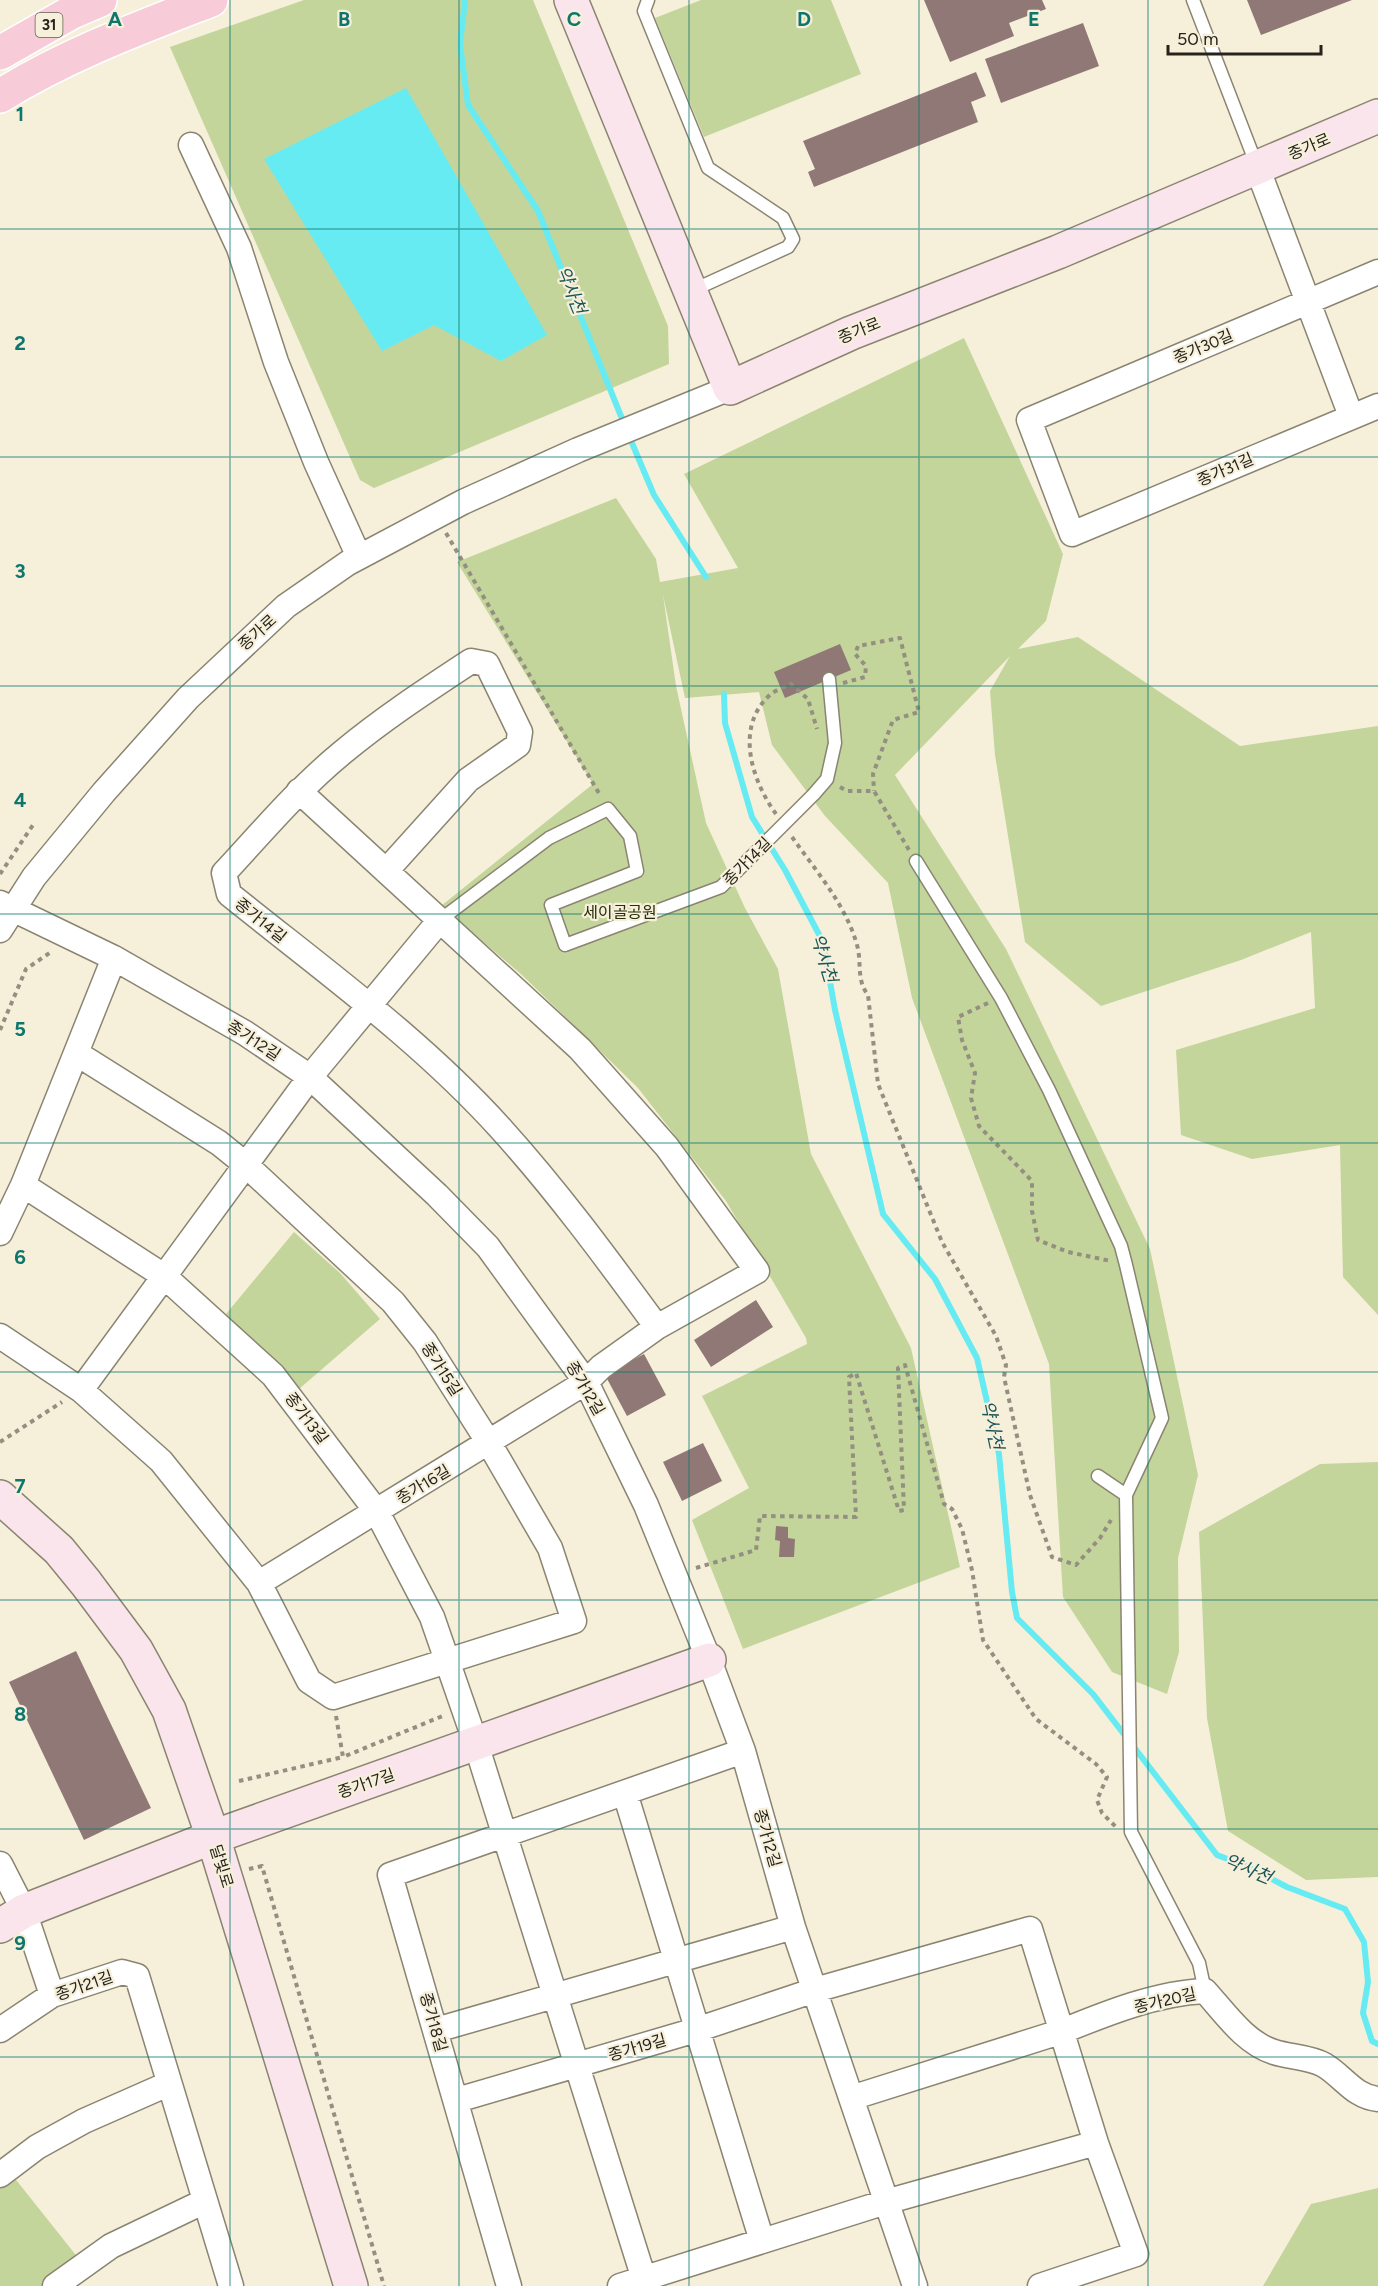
<svg xmlns="http://www.w3.org/2000/svg" width="1378" height="2286" font-family="Figtree,'Noto Sans KR',sans-serif">
<style>
.green{fill:#c3d59b}
.water{fill:#67ebf2}
.lines{fill:none;stroke-linecap:round;stroke-linejoin:round}
.stream{stroke:#67ebf2;stroke-width:6}
.building{fill:#8f7876}
.lane-casing{stroke:#8a8471;stroke-width:15}
.street-casing{stroke:#8a8471;stroke-width:27}
.secondary-casing{stroke:#8a8471;stroke-width:36}
.primary-casing{stroke:#fff;stroke-width:36}
.path{stroke:#948f81;stroke-width:4;stroke-dasharray:4.5 4.5;stroke-linecap:butt}
.lane{stroke:#fff;stroke-width:12}
.street{stroke:#fff;stroke-width:24}
.secondary{stroke:#fbe5ec;stroke-width:33}
.primary{stroke:#f7cbd8;stroke-width:33}
.lane-bridge-casing{stroke:#8a8471;stroke-width:15;stroke-linecap:butt}
.lane-bridge{stroke:#fff;stroke-width:12}
.grid{fill:none;stroke:#0f766e;stroke-width:1.5;stroke-opacity:0.55}
.labels{text-anchor:middle;stroke-width:4.5;stroke-linejoin:round;paint-order:stroke}
.shield{fill:#f6f0db;stroke:#646055;stroke-width:1.5}
.shield-label{font-size:15px;font-weight:bold;fill:#26231c}
.street-label{font-size:16px;fill:#26231c;stroke:#f6f0db}
.park-label{font-size:16px;fill:#262f0a;stroke:#f6f0db}
.water-label{font-size:18px;font-style:italic;fill:#1c5558;stroke:#f6f0db}
.grid-label{font-size:20px;text-anchor:middle;font-weight:bold;fill:#0f766e;stroke:#f6f0db;stroke-width:4.5;stroke-linejoin:round;paint-order:stroke}
</style>
<rect width="100%" height="100%" fill="#f6f0db"/>
<path class="green" d="M304 0H533L668 326 669 364 374 488 360 480 170 47Z
M701 0H831L861 74 704 137 655 18Z
M964 338 1063 554 1046 621 1018 649 1078 637 1240 746 1378 726V1315L1343 1277 1340 1145 1252 1159 1181 1135 1176 1050 1315 1008 1311 932 1241 960 1101 1006 1025 942 995 755 990 691 1010 656 895 775 1006 949 1150 1249 1198 1475 1178 1558 1179 1652 1167 1694 1112 1672 1063 1597 1049 1364 912 998 888 883 825 816 772 745 759 692 685 698 663 595 676 686 706 823 745 908 778 969 811 1154 911 1348 960 1567 743 1649 692 1520 749 1488 702 1396 807 1344 806 1338 726 1201 638 1088 522 975 441 906 593 784 457 562 616 498 656 559 660 582 738 568 684 474Z
M294 1232 340 1273 380 1319 299 1389 226 1314Z
M1378 1462V1877L1306 1880 1228 1831 1207 1718 1199 1532 1320 1464Z
M13 2176 79 2259 43 2286H0V2188Z
M1378 2188V2286H1263L1311 2204Z"/>
<path class="water" d="M406 88 547 335 501 361 434 325 382 351 264 159Z"/>
<g class="lines">
<path class="stream" d="M465 0 460 44 468 105 538 211 625 426
M629 436 654 495 706 577
M724 694 725 723 752 817 785 870 823 942 835 1010 883 1214 935 1279 977 1358 999 1454 1012 1592 1017 1618 1093 1694 1217 1855 1251 1868 1287 1887 1345 1909 1364 1942 1368 1982 1363 2013 1372 2041 1378 2044"/>
</g>
<path class="building" d="M924 0H1042L1046 9 1009 23 1014 36 950 62Z
M1247 0H1352L1261 35Z
M1083 23 1099 66 1001 103 985 59Z
M976 72 986 96 971 102 978 122 814 187 808 172 815 169 803 141Z
M840 644 851 670 785 698 774 672Z
M756 1300 773 1327 711 1367 694 1340Z
M644 1354 666 1395 627 1416 605 1375Z
M703 1443 722 1481 682 1501 663 1462Z
M776 1526 788 1527V1538L795 1539 794 1557H779L780 1541 775 1540Z
M76 1651 151 1808 84 1840 9 1682Z"/>
<g class="lines">
<defs>
<path id="lane" d="M648 0 644 11 708 168 783 218 793 239 788 247 691 291
M1193 0 1257 166
M814 794 827 779 835 743 829 679
M916 861 1001 998 1049 1090 1121 1246 1126 1265 1162 1418 1126 1495 1131 1832 1199 1963 1205 1991
M440 920 549 838 608 809 630 836 637 871 551 905 565 945 721 887 736 872
M1098 1476 1126 1495"/>
<path id="street" d="M191 145 239 248 276 362 316 462 359 557
M1257 167 1351 416
M1378 272 1029 420 1072 534 1378 406
M299 791 580 1049 667 1147 757 1271 657 1327C607 1259 558 1192 502 1130 421 1040 322 969 229 894L224 873C262 832 299 788 343 752 384 718 427 690 471 661L487 664 520 732 518 745 468 780 386 871
M0 903 114 958 245 1033 310 1077 437 1195 488 1247 586 1382 646 1505 709 1660 743 1751 793 1927 915 2286
M0 930 34 877 104 792 188 698 286 606 348 563 463 502 578 450 730 388
M76 1053 114 958
M23 1185 164 1276 273 1375 377 1512 432 1617 476 1744 644 2279
M0 1233 23 1185 76 1053 219 1143 245 1164 393 1302 425 1342 489 1443 550 1548 574 1621 333 1697 309 1681 259 1583 161 1461 81 1390 0 1336
M81 1390 310 1077 440 920
M259 1583 586 1382 601 1367 657 1327
M625 1793 762 2241
M0 1864 24 1911 52 1995
M0 2030 52 1995 122 1972 137 1976 231 2286
M436 2030 793 1927
M851 2098 1063 2031C1107 2013 1157 1993 1205 1991 1225 2013 1245 2043 1274 2052 1289 2057 1310 2057 1324 2065 1343 2076 1354 2097 1378 2099
M457 2100 696 2030 815 1990 1030 1929 1096 2143 1136 2254 1040 2286
M0 2175 37 2147 84 2121 168 2084
M55 2286 111 2246 205 2201
M509 2286 390 1875 743 1751
M620 2286 889 2201 1096 2143"/>
<path id="secondary" d="M571 0 730 388 851 333 1058 252 1378 116
M0 1497 59 1550 86 1583 136 1650 169 1710 213 1837 351 2286
M0 1926 24 1911 213 1837 709 1660"/>
<path id="primary" d="M0 53 72 12 100 0
M0 96C66 55 139 28 211 0"/>
</defs>
<use href="#lane" class="lane-casing"/>
<use href="#street" class="street-casing"/>
<use href="#secondary" class="secondary-casing"/>
<use href="#primary" class="primary-casing"/>
<path class="path" d="M446 533 600 795
M843 683 865 677 866 666 855 654 858 646 900 638 919 712 893 720 873 774 874 791
M840 787 847 791H874L909 850
M776 814C752 781 734 727 770 695 775 690 785 687 791 684L808 699 817 729
M792 837C816 871 846 905 857 945 862 962 856 980 868 995L878 1084 942 1242 996 1336 1006 1365 1004 1377 1030 1495 1052 1557 1076 1565 1100 1538 1111 1520
M0 874 33 825
M988 1003 958 1017 962 1040 975 1073 971 1098 979 1126 1032 1181V1211L1038 1240 1068 1252 1111 1261
M0 1030 26 969 51 952
M0 1442 62 1402
M696 1568 756 1550 760 1516 856 1517 849 1377 856 1373 899 1511 904 1510 898 1368 905 1365 944 1504 952 1509 962 1529 972 1570 983 1640 1036 1719 1096 1764 1107 1777 1097 1800 1102 1813 1116 1827
M336 1716 343 1757 445 1715
M239 1781 343 1757
M249 1869 262 1866 384 2286"/>
<use href="#lane" class="lane"/>
<use href="#street" class="street"/>
<use href="#secondary" class="secondary"/>
<use href="#primary" class="primary"/>
<defs>
<path id="lane-bridge" d="M736 872 814 794"/>
</defs>
<use href="#lane-bridge" class="lane-bridge-casing"/>
<use href="#lane-bridge" class="lane-bridge"/>
</g>
<path class="grid" d="M230 0V2286M459 0V2286M689 0V2286M919 0V2286M1148 0V2286M0 229H1378M0 457H1378M0 686H1378M0 914H1378M0 1143H1378M0 1372H1378M0 1600H1378M0 1829H1378M0 2057H1378"/>
<g class="labels">
<rect class="shield" x="35.5" y="13" width="27" height="24" rx="4.5"/>
<g class="shield-label">
<text x="49" y="30">31</text>
</g>
<g class="street-label">
<text transform="translate(1309 146) rotate(-23)" y="6">종가로</text>
<text transform="translate(859 330) rotate(-22)" y="6">종가로</text>
<text transform="translate(1203 346) rotate(-23)" y="6">종가30길</text>
<text transform="translate(1225 469) rotate(-23)" y="6">종가31길</text>
<text transform="translate(257 632) rotate(-42)" y="6">종가로</text>
<text transform="translate(747 861) rotate(-45)" y="6">종가14길</text>
<text transform="translate(261 920) rotate(39)" y="6">종가14길</text>
<text transform="translate(254 1040) rotate(33)" y="6">종가12길</text>
<text transform="translate(442 1369) rotate(57)" y="6">종가15길</text>
<text transform="translate(586 1388) rotate(60)" y="6">종가12길</text>
<text transform="translate(307 1418) rotate(53)" y="6">종가13길</text>
<text transform="translate(423 1484) rotate(-31)" y="6">종가16길</text>
<text transform="translate(366 1783) rotate(-19)" y="6">종가17길</text>
<text transform="translate(768 1838) rotate(74)" y="6">종가12길</text>
<text transform="translate(222 1866) rotate(73)" y="6">달빛로</text>
<text transform="translate(84 1985) rotate(-19)" y="6">종가21길</text>
<text transform="translate(1165 2000) rotate(-13)" y="6">종가20길</text>
<text transform="translate(434 2022) rotate(74)" y="6">종가18길</text>
<text transform="translate(637 2047) rotate(-16)" y="6">종가19길</text>
</g>
<g class="park-label">
<text x="620" y="918">세이골공원</text>
</g>
<g class="water-label">
<text transform="translate(571 290) rotate(68)" y="6">약사천</text>
<text transform="translate(824 958) rotate(73)" y="6">약사천</text>
<text transform="translate(992 1425) rotate(78)" y="6">약사천</text>
<text transform="translate(1248 1869) rotate(23)" y="6">약사천</text>
</g>
</g>
<g class="grid-label">
<text x="115" y="26">A</text>
<text x="344" y="26">B</text>
<text x="574" y="26">C</text>
<text x="804" y="26">D</text>
<text x="1034" y="26">E</text>
<text x="20" y="121">1</text>
<text x="20" y="350">2</text>
<text x="20" y="578">3</text>
<text x="20" y="807">4</text>
<text x="20" y="1036">5</text>
<text x="20" y="1264">6</text>
<text x="20" y="1493">7</text>
<text x="20" y="1721">8</text>
<text x="20" y="1950">9</text>
</g>
<path d="M1168 45v9h153v-9" fill="none" stroke="#26231c" stroke-width="3"/>
<text x="1177" y="45" font-size="18" fill="#26231c" stroke="#f6f0db" stroke-width="4.5" paint-order="stroke">50 m</text>
</svg>
